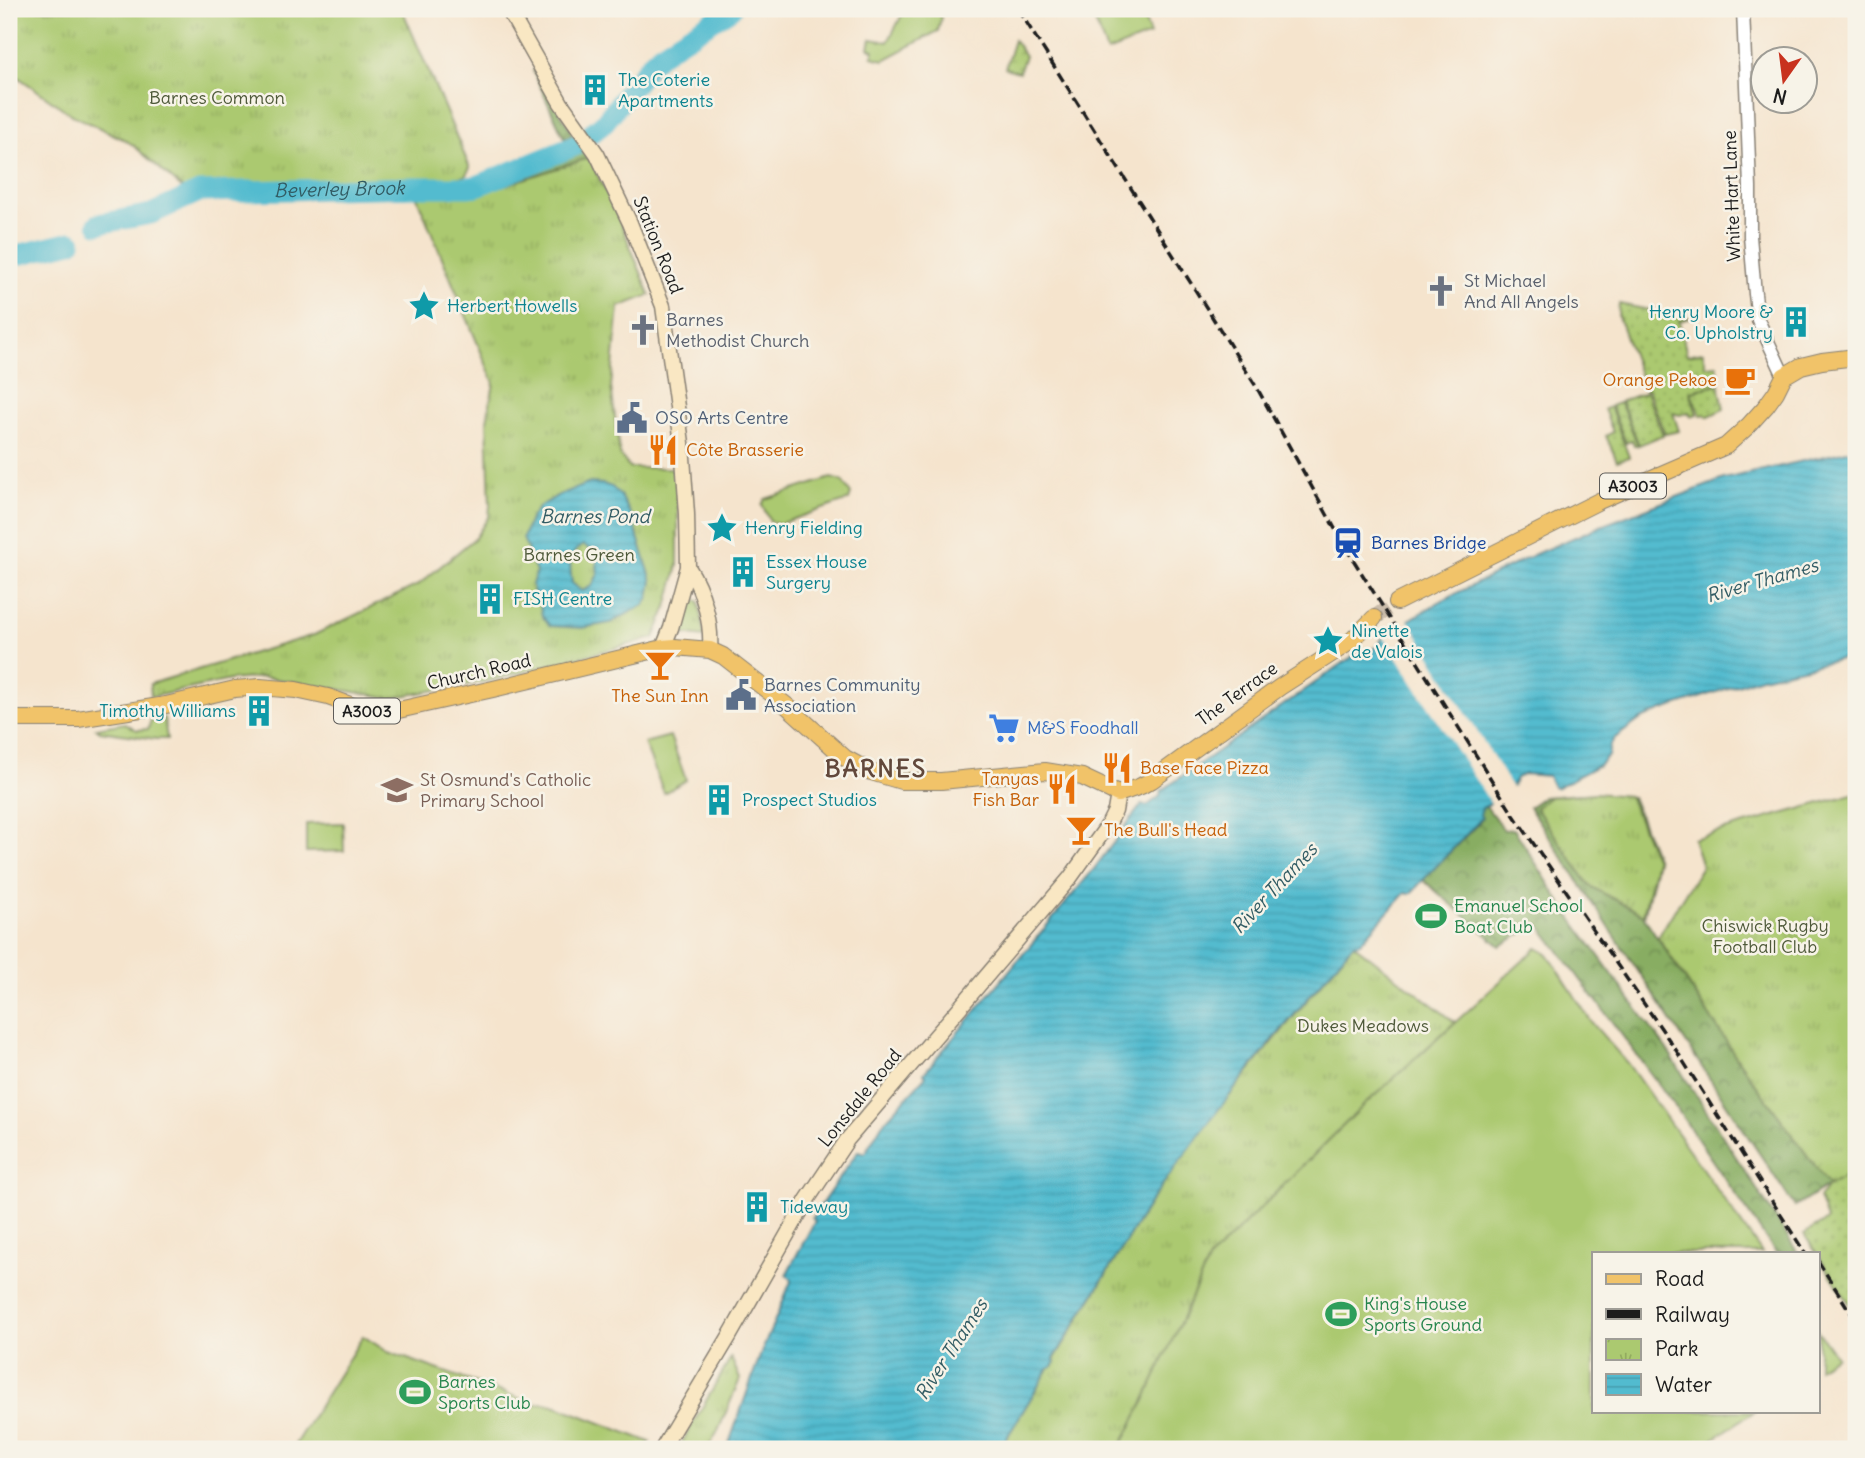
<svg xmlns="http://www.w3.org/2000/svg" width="1865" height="1458" font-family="Delius,sans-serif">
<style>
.grass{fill:#abc970;stroke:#647246;stroke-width:2}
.forest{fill:url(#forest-crowns);stroke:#52643f;stroke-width:2}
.park{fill:url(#park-tufts);stroke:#647246;stroke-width:2}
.garden{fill:url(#garden-dots);stroke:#647246;stroke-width:2}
.water{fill:url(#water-rules);stroke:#376c76;stroke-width:2;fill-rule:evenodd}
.pier{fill:#f5e4cd}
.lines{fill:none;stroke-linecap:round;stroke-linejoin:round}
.river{stroke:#52bbcf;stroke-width:21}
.primary-tunnel{stroke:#cabcaa;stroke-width:16;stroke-dasharray:16 8;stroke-linecap:butt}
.tertiary-casing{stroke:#888074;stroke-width:15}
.secondary-casing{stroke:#888074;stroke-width:17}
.primary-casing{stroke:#888074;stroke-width:18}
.tertiary{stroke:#fff;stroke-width:12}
.secondary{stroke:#f9e7c3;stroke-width:14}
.primary{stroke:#f1c369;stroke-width:16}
.rail{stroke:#1c1c1c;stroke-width:3.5;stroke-dasharray:10 5;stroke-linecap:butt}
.labels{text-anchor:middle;stroke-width:5;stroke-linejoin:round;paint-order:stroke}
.shield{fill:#f7f3e8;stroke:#5e5c59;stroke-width:2}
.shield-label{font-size:16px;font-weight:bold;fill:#1c1c1c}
.culture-label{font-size:18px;fill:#0d838f;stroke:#f7f3e8;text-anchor:start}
.park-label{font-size:18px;fill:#4e5939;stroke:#f7f3e8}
.street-label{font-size:18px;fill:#1c1c1c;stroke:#f7f3e8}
.worship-label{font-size:18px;fill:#5b616d;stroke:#f7f3e8;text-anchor:start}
.food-label{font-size:18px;fill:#c56008;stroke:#f7f3e8;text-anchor:start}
.service-label{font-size:18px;fill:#4e5e75;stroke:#f7f3e8;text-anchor:start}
.transit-label{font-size:18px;fill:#164399;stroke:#f7f3e8;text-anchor:start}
.shop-label{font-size:18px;fill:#366cbe;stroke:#f7f3e8;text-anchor:start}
.education-label{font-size:18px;fill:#785e54;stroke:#f7f3e8;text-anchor:start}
.leisure-label{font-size:18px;fill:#27864d;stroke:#f7f3e8;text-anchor:start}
.water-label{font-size:19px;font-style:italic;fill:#325c64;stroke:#f7f3e8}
.district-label{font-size:24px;font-weight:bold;letter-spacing:2px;fill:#62483b;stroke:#f7f3e8}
</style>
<defs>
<pattern id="forest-crowns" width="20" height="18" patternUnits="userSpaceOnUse" patternTransform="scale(1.75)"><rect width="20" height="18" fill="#88ad62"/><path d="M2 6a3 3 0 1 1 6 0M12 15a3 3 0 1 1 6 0" fill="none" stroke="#6e8c50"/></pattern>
<pattern id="park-tufts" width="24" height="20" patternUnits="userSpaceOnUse" patternTransform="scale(1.75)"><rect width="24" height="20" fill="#abc970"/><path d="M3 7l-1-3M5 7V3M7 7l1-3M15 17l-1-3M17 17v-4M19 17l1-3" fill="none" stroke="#93ac60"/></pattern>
<pattern id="garden-dots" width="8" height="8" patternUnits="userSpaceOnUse" patternTransform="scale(1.75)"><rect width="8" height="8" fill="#abc970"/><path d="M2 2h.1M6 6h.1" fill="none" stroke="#93ac60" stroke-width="1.8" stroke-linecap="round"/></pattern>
<pattern id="water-rules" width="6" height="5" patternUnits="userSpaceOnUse" patternTransform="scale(1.75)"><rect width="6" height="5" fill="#52bbcf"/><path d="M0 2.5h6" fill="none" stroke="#47a0b1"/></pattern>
</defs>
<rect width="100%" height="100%" fill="#f7f3e8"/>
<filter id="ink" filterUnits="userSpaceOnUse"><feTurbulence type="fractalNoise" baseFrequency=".0143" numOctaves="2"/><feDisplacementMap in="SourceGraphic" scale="14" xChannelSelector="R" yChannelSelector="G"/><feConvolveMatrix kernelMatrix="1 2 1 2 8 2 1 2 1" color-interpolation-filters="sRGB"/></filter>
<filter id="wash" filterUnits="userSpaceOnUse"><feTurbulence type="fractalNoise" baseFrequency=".00686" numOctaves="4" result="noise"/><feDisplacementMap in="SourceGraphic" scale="28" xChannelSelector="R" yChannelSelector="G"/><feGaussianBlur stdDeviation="1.57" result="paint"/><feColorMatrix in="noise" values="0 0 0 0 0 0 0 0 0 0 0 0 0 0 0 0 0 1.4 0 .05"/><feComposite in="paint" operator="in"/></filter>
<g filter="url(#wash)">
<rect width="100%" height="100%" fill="#f5e4cd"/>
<path class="grass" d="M905 9H936L941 17 938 31 884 60 872 57 874 50 869 48 871 39 888 42Z
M1105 9H1141L1150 35 1107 52 1092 14Z
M831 478 842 481 851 494 849 500 779 524 770 521 762 505 765 499Z
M164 718 167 739H156L100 731 96 728 125 723 137 730 148 729 151 720Z
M670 736 686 780 664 793 644 743Z
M343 823 344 851 306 852V824Z
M1537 948 1548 954 1592 1023 1628 1064 1762 1253H1594V1411H1755L1698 1449H1119L1145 1400 1209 1259 1362 1107Z
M1818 1331 1836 1356 1818 1368Z
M363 1336 388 1352 536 1404 545 1403 557 1406 650 1442 646 1449H292Z"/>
<path class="forest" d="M535 70 573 134 564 138 533 71Z
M578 138 589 158 480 193 478 177Z
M1580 794 1632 797 1657 860 1644 917 1741 1064 1829 1185 1795 1207 1529 807 1543 797Z
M1486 806 1504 830 1514 829 1565 909 1669 1053 1798 1253H1776L1674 1105 1539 924 1500 946 1423 880 1482 819 1479 814 1482 807Z"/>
<path class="park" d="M9 9H402L470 168 465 176 451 179 184 190 133 145 123 139 72 115 15 75 9 73Z
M589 158 617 214 650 295 619 307 611 387 620 455 630 468H678V566L667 607 654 638 488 681 391 698 264 677 230 680 151 697 150 684 314 635 418 585 475 538 489 516 490 506 487 420 494 383 414 190 480 193Z
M693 600 699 601 704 635 703 637 676 633 675 630 685 605 688 601Z
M1595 793 1629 796 1656 860 1643 915 1590 886 1536 808 1549 797Z
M1856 793V1170L1829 1185 1741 1064 1658 937 1702 866 1693 839Z
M1353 944 1455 1022 1362 1107 1209 1259 1145 1400 1119 1449H1000L1049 1368H1051L1055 1362 1054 1360 1152 1199 1214 1114Z
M731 1358 740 1379 718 1431 707 1449H678Z"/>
<path class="garden" d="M1014 40 1025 56 1019 72 1005 68Z
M1619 304 1690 318 1679 321 1687 355 1703 352 1706 366 1717 365 1719 383 1704 388 1719 384 1724 409 1707 417 1705 414 1701 416 1691 393 1703 388 1690 392 1697 414 1691 416 1689 412 1680 415 1673 413 1679 431 1665 434 1648 390H1645L1618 316Z
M1646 392 1663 435 1639 445 1621 401Z
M1620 402 1638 445 1634 446 1632 440 1626 443 1611 406Z
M1610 407 1629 457 1617 461 1606 436 1613 432 1604 409Z
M1856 1170V1314L1804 1234 1827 1220 1819 1198 1829 1185Z"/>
<path class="water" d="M1856 449V656L1761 677 1660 711 1641 719 1615 738 1610 745 1608 756 1599 765 1556 788 1553 787 1548 776 1525 774 1516 778C1511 793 1496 801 1482 808L1480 815 1482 818 1410 894 1405 893 1360 943 1353 944 1273 1040 1212 1118 1152 1199 1054 1359 1055 1362 1051 1368H1049L1000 1449H727L760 1356 792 1279 786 1275 815 1221 812 1218 858 1151 865 1153 882 1124 926 1076 924 1073 1094 869 1142 804 1147 806 1160 796 1161 791 1359 652 1363 655 1379 645 1383 636 1441 601 1533 555 1601 526 1724 479Z
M590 483 603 484 612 487 621 496 631 515 652 581 649 598 644 605 610 623 582 628 550 626 542 616 539 600 534 594 532 584 536 572 523 538 530 519 539 507 559 495ZM583 545 596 553 598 574 592 586 582 591 572 583C570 565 566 555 583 545Z"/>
<path class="pier" d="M1407 618 1514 791 1493 807 1383 636 1382 633Z"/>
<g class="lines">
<g class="river">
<path d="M593 132 603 124 651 63 662 53 731 9"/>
<path id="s1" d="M98 224 151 214 199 192 414 187H468L477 186 577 145"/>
<path d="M9 254H22L71 242"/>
</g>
</g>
</g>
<g filter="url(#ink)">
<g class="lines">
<path class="primary-tunnel" d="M1374 618 1397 602"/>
<defs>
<path id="tertiary" d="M1743 9 1750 187V236L1755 294 1758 320 1784 376"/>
<path id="secondary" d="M508 9 561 103 597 154 630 223 663 306 682 443 687 514 688 567 671 628 663 648
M688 567C703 590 712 622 710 650
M662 1449 729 1337 807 1200 847 1140 1070 878 1108 825 1115 811 1118 794"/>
<path id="primary" d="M1397 602 1599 501 1726 446 1748 426 1766 406 1776 392 1784 376 1801 366 1822 361 1856 357
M9 719H78L166 705 235 689 260 687 296 690 328 697 364 710 385 713 493 689 663 648 675 647 710 650 723 656 786 705 845 758 871 772 901 781H941L1045 771 1082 777 1118 794 1141 786 1152 780 1280 687 1350 642 1374 618"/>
</defs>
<use href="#tertiary" class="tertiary-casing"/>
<use href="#secondary" class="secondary-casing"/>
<use href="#primary" class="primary-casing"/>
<use href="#tertiary" class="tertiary"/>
<use href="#secondary" class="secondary"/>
<use href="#primary" class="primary"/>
<path class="rail" d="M1018 9 1257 388 1344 545 1511 811 1676 1050 1805 1253
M1818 1261 1856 1321"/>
</g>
</g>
<defs>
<symbol id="building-bare" viewBox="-9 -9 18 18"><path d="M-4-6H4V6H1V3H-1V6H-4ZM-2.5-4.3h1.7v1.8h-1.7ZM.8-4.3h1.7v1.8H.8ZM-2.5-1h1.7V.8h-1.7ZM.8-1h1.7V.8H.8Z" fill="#0f9aa8" stroke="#f7f3e8" stroke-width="2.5" paint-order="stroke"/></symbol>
<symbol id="church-bare" viewBox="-9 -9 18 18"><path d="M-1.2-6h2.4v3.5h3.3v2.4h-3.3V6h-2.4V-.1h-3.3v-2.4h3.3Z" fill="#6b7280" stroke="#f7f3e8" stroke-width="2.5" paint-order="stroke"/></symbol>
<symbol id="sight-bare" viewBox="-9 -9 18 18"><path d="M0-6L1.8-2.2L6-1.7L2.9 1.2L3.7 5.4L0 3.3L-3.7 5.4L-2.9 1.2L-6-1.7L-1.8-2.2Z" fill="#0f9aa8" stroke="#f7f3e8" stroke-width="2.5" paint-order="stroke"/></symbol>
<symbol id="cafe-bare" viewBox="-9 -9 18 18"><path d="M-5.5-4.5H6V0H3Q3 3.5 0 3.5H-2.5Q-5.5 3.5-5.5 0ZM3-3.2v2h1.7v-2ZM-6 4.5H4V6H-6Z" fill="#e8710a" stroke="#f7f3e8" stroke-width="2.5" paint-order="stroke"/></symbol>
<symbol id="civic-bare" viewBox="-9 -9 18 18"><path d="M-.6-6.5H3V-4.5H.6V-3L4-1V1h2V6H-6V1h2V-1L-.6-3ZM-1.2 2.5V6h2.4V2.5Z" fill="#5c6f8a" stroke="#f7f3e8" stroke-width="2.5" paint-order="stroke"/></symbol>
<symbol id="restaurant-bare" viewBox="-9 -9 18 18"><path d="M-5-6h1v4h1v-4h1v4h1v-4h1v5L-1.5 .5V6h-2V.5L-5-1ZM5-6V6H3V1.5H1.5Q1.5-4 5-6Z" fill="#e8710a" stroke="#f7f3e8" stroke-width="2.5" paint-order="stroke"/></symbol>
<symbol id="station-bare" viewBox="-9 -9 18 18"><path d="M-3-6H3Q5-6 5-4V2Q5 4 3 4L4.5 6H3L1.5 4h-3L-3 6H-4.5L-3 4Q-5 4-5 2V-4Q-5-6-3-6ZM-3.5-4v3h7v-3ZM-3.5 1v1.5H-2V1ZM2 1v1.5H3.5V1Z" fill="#1a4fb4" stroke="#f7f3e8" stroke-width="2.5" paint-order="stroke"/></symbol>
<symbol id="bar-bare" viewBox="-9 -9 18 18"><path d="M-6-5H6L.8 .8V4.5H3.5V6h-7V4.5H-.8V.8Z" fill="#e8710a" stroke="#f7f3e8" stroke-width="2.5" paint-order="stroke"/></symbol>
<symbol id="supermarket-bare" viewBox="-9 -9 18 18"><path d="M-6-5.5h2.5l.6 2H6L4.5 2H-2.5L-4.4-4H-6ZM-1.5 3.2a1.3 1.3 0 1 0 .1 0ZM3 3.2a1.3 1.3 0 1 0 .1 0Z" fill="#3f7fe0" stroke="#f7f3e8" stroke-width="2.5" paint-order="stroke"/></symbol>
<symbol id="school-bare" viewBox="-9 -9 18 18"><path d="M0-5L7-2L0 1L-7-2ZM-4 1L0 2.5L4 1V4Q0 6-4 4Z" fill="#8d6e63" stroke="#f7f3e8" stroke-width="2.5" paint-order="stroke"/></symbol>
<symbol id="stadium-bare" viewBox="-9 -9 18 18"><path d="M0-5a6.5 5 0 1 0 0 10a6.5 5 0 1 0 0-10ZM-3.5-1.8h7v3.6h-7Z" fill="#2e9e5b" stroke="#f7f3e8" stroke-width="2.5" paint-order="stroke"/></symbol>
</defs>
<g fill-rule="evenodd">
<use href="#building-bare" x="573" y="68" width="44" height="44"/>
<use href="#church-bare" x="1419" y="269" width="44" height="44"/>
<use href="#sight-bare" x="402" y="284" width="44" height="44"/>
<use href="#building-bare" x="1774" y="300" width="44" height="44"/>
<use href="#church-bare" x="621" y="308" width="44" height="44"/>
<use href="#cafe-bare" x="1718" y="358" width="44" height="44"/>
<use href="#civic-bare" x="610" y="396" width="44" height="44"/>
<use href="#restaurant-bare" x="641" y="428" width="44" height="44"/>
<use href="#sight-bare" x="700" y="506" width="44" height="44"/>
<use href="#station-bare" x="1326" y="521" width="44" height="44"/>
<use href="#building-bare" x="721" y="550" width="44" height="44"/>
<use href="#building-bare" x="468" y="577" width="44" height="44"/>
<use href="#sight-bare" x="1306" y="619" width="44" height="44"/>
<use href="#bar-bare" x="638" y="643" width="44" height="44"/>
<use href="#civic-bare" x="719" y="673" width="44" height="44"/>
<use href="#building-bare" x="237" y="689" width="44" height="44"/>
<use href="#supermarket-bare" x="982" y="706" width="44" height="44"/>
<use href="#restaurant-bare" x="1095" y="746" width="44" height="44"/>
<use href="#restaurant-bare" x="1040" y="767" width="44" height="44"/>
<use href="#school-bare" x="375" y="768" width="44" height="44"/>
<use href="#building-bare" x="697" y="778" width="44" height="44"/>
<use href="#bar-bare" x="1059" y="808" width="44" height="44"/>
<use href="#stadium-bare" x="1409" y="894" width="44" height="44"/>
<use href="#building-bare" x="735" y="1185" width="44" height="44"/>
<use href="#stadium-bare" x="1319" y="1292" width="44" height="44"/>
<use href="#stadium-bare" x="393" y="1370" width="44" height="44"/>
</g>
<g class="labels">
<g class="shield">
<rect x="1600" y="473.5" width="66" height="25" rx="5"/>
<rect x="334" y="698.5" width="66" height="25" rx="5"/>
</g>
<g class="shield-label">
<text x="1633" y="492">A3003</text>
<text x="367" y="717">A3003</text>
</g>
<g class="culture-label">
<text x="618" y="86">The Coterie<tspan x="618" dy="21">Apartments</tspan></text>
<text x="447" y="312">Herbert Howells</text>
<text x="1773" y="318" text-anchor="end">Henry Moore &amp;<tspan x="1773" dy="21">Co. Upholstry</tspan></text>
<text x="745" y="534">Henry Fielding</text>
<text x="766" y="568">Essex House<tspan x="766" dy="21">Surgery</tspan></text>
<text x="513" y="605">FISH Centre</text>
<text x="1351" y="637">Ninette<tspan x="1351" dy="21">de Valois</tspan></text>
<text x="236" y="717" text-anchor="end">Timothy Williams</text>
<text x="742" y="806">Prospect Studios</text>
<text x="780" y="1213">Tideway</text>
</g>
<g class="park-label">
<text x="217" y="104">Barnes Common</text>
<text x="579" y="561">Barnes Green</text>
<text x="1765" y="932">Chiswick Rugby<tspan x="1765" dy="21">Football Club</tspan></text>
<text x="1363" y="1032">Dukes Meadows</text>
</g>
<g class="street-label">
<text transform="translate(1732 196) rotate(-92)" y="6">White Hart Lane</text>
<text transform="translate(658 245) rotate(68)" y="6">Station Road</text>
<text transform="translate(479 672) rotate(-13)" y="6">Church Road</text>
<text transform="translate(1237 694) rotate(-36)" y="6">The Terrace</text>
<text transform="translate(860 1098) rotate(-51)" y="6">Lonsdale Road</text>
</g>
<g class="worship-label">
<text x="1464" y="287">St Michael<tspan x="1464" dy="21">And All Angels</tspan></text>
<text x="666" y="326">Barnes<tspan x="666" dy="21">Methodist Church</tspan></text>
</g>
<g class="food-label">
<text x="1717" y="386" text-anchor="end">Orange Pekoe</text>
<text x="686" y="456">Côte Brasserie</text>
<text x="660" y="702" text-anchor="middle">The Sun Inn</text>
<text x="1140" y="774">Base Face Pizza</text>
<text x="1039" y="785" text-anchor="end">Tanyas<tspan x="1039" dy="21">Fish Bar</tspan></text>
<text x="1104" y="836">The Bull's Head</text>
</g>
<g class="service-label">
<text x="655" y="424">OSO Arts Centre</text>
<text x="764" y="691">Barnes Community<tspan x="764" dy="21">Association</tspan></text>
</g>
<g class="transit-label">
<text x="1371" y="549">Barnes Bridge</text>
</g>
<g class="shop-label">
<text x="1027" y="734">M&amp;S Foodhall</text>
</g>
<g class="education-label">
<text x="420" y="786">St Osmund's Catholic<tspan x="420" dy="21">Primary School</tspan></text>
</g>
<g class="leisure-label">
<text x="1454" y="912">Emanuel School<tspan x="1454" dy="21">Boat Club</tspan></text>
<text x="1364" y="1310">King's House<tspan x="1364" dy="21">Sports Ground</tspan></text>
<text x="438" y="1388">Barnes<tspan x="438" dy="21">Sports Club</tspan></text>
</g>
<g class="water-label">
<text dy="7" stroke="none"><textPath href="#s1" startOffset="247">Beverley Brook</textPath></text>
<text x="595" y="523">Barnes Pond</text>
<text transform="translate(1762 580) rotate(-16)" y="7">River Thames</text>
<text transform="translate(1274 888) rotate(-47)" y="7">River Thames</text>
<text transform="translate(951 1349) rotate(-57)" y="7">River Thames</text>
</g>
<g class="district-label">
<text x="876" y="777">BARNES</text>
</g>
</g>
<rect width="1865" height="1458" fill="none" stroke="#f7f3e8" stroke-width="35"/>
<rect x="1592" y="1252" width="228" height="161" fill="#f7f3e8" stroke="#9f9d96" stroke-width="2"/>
<rect x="1606" y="1274" width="35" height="10" fill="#f1c369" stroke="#9f9d96" stroke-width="2"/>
<text x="1655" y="1286" font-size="21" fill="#1c1c1c">Road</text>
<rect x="1606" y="1309" width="35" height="10" fill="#1c1c1c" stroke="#9f9d96" stroke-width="2"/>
<text x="1655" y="1322" font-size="21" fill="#1c1c1c">Railway</text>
<rect x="1606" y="1339" width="35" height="21" fill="url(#park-tufts)" stroke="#9f9d96" stroke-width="2"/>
<text x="1655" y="1356" font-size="21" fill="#1c1c1c">Park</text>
<rect x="1606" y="1374" width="35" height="21" fill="url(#water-rules)" stroke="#9f9d96" stroke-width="2"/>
<text x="1655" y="1392" font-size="21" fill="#1c1c1c">Water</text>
<g transform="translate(1784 80) rotate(194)"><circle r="33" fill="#f7f3e8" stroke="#9f9d96" stroke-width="2"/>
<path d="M0-5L12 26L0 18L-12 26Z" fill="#c8321e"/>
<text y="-10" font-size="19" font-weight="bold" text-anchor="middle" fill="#1c1c1c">N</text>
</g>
</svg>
